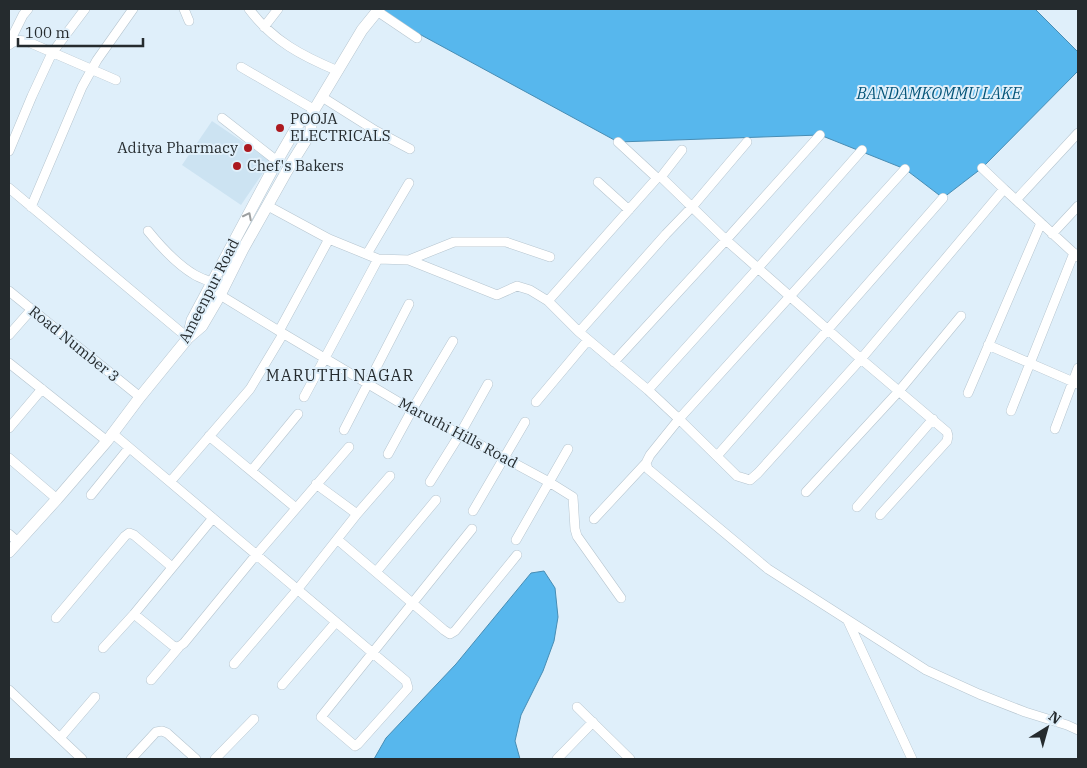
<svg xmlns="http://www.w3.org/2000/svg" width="1087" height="768" font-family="'IBM Plex Serif',serif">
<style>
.built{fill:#cce3f2}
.water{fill:#57b7ed;stroke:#488db4}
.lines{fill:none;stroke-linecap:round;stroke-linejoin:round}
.minor-casing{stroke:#b6c5cf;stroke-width:10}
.tertiary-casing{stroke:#b6c5cf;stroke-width:12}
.minor{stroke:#fff;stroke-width:9}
.tertiary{stroke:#fff;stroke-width:11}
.oneway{stroke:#9da0a1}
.poi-dot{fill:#ac191f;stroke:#dfeffa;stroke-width:2}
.labels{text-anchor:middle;stroke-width:4;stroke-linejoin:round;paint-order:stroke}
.poi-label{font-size:15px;fill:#252b2e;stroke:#dfeffa;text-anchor:start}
.street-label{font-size:15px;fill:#252b2e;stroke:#dfeffa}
.water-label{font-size:16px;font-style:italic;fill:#045478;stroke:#dfeffa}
.neighbourhood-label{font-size:16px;letter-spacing:1px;fill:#252b2e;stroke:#dfeffa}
</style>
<rect width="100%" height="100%" fill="#dfeffa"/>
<path class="built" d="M212 121 271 161 241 205 182 165Z"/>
<path class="water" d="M379 9H1035L1078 52V71L982 168 943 198 905 169 820 135 618 142 377 11Z
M544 571 555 588 558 617 554 641 543 671 521 715 515 741 520 759H374L386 738 456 664 531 573Z"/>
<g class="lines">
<defs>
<path id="minor" d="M184 9 189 21
M249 9C273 41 302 56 338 71
M377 11 417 38
M264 27 278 9
M9 43 23 15 28 9
M9 45C15 40 19 40 26 41L116 80
M241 67 315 110
M322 97 376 131 410 149
M222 118 277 161
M618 142 657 178
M9 151 32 96 52 53 85 9
M982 168 1004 189
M661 177 682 150
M598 182 629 210
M9 188 188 338
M1016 200 1078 257
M268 206 329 239 378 259 409 260 497 295 517 286 530 290 548 301 579 332 648 390 679 419 650 455 646 463 648 469 768 569 926 670 979 694 1025 712 1067 725 1078 730
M31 207 82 87 97 60 133 9
M148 231C161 247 176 264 195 275 200 278 207 280 213 283
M1052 234 1078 206
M367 254 409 183
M409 260 454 242H506L550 257
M9 291 140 397
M220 295 279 331 412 410 460 434 549 482 573 497 575 529 577 536 621 598
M548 301 657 178 661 177 726 240 861 359 1004 189 1016 200 1078 133
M279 331 329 239
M579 332 666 234 692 207 747 142
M9 335 31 310
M988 345 1078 384
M614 362 726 240 820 135
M9 363 107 441
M648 390 758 268 862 150
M968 393 1041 223
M304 397 378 259
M536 402 588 340
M1011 411 1074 253
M9 428 42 389
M1055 429 1078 368
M344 430 409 304
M112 433C210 516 308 599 406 681L408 688 358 744 355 746 321 717C371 654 422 592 472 529
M209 436 296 508
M388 454 412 410 453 341
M717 456 943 198
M9 458 57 499
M252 470 298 414
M170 482 250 389 283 334
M430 482 460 434 488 384
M316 484 357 514
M806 492 899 391 961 316
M91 495 129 448
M857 507 933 419
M473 511 525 422
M880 515 947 441 948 436 947 432 861 359 758 473 750 480 737 476 679 419 905 169
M594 519 646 463
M9 534 18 542
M338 540 444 630 450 634 455 631 517 555
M516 540 568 449
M376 572 436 500
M134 614 172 645C177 648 179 647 184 643L256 555 349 447
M56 618 125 536 129 533 134 535 172 567
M848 621 912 759
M103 648 134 614 213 518
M234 664 297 590 357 514 390 476
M151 680 179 647
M282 685 336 622
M9 690 82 759
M577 707 630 759
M60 738 95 697
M131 759 156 732 162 731 167 733 196 759
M215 759 254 719
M557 759 593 722"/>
<path id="tertiary" d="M188 338 202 326 219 297 243 249 288 169 311 132V115
M9 552 57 499 107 441 140 397 188 338 192 320 277 161 299 123 311 115 362 30 379 9"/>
</defs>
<use href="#minor" class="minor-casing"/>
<use href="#tertiary" class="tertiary-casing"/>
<use href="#minor" class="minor"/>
<use href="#tertiary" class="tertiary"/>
</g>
<defs><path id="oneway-chevron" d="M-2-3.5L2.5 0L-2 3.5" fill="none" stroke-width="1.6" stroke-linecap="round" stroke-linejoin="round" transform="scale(1.25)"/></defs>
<use class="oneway" href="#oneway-chevron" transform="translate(248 216) rotate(-63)"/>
<g class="poi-dot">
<circle cx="280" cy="128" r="5"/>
<circle cx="248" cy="148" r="5"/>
<circle cx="237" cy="166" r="5"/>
</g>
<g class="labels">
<g class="poi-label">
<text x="290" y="124">POOJA<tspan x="290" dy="17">ELECTRICALS</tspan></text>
<text x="238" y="153" text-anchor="end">Aditya Pharmacy</text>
<text x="247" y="171">Chef's Bakers</text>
</g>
<g class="street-label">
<text transform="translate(209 291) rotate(-63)" y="5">Ameenpur Road</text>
<text transform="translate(74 344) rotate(39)" y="5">Road Number 3</text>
<text transform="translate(458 433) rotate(28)" y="5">Maruthi Hills Road</text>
</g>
<g class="water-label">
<text x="939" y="99">BANDAMKOMMU LAKE</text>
</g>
<g class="neighbourhood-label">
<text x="340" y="381">MARUTHI NAGAR</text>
</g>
</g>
<rect width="1087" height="768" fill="none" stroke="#252b2e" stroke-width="20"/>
<g transform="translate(1047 728) rotate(37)" stroke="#dfeffa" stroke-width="4" paint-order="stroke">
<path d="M0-4L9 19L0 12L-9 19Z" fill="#252b2e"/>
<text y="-8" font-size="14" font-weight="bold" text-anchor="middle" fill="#252b2e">N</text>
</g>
<path d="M18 38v8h125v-8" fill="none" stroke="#252b2e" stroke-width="2.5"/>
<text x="25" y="38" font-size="15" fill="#252b2e" stroke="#dfeffa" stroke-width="4" paint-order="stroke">100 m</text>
</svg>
